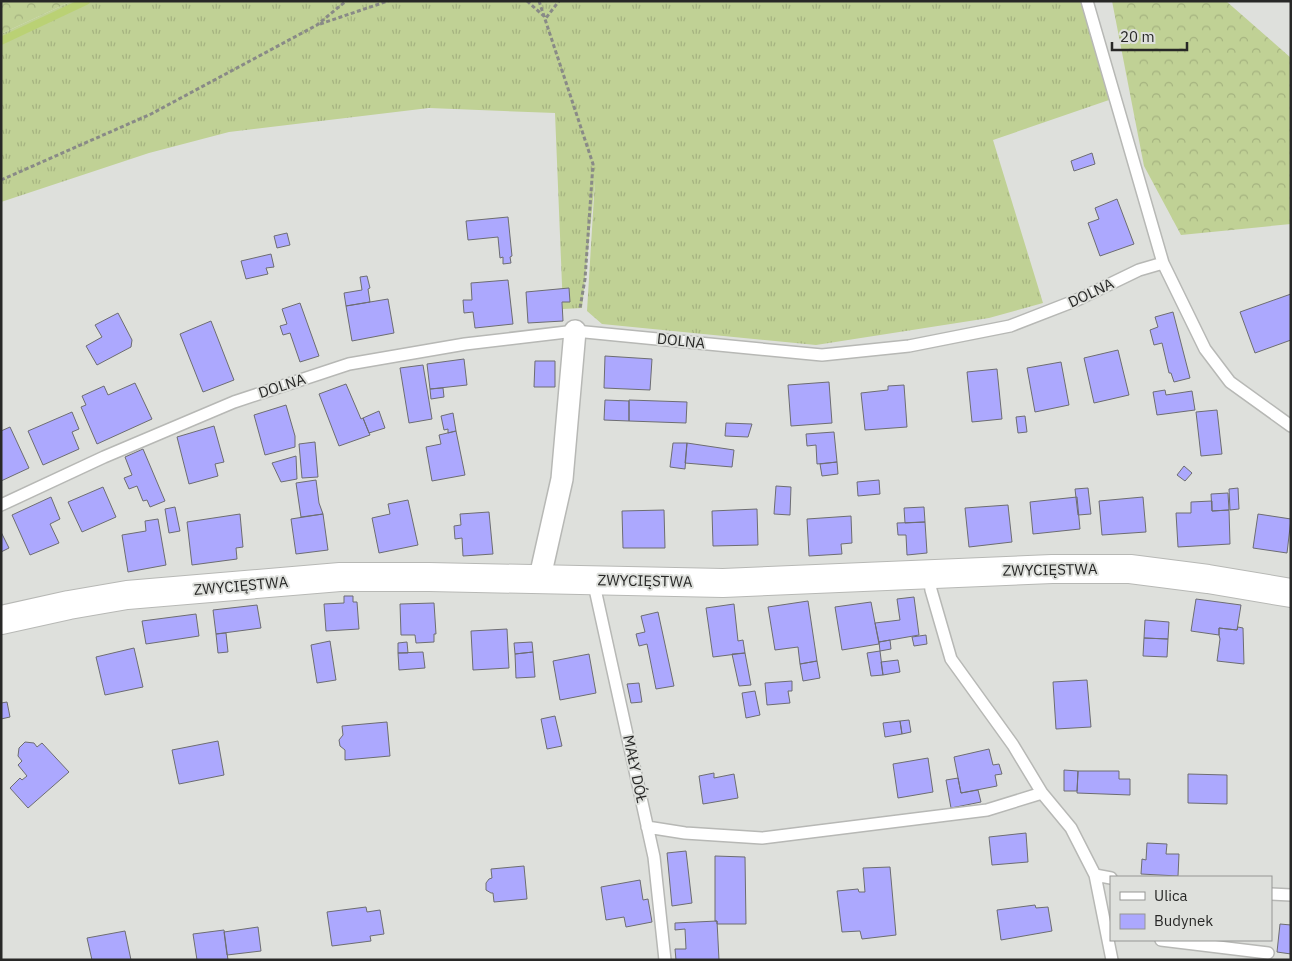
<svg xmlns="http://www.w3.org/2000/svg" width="1292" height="961" font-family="'IBM Plex Sans',sans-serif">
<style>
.grass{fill:url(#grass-tufts)}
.forest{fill:url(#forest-crowns)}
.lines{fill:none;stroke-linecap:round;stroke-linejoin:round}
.stream{stroke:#bad174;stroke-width:8}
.building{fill:#aca8fe;stroke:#6d6d71}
.lane-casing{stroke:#b7b8b5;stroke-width:14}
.street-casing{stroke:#b7b8b5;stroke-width:24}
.secondary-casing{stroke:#b7b8b5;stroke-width:30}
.path{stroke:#898a87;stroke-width:3;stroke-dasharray:4 2.5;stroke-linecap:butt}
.lane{stroke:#fff;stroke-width:11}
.street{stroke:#fff;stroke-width:21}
.secondary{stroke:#fff;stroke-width:28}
.labels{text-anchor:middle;stroke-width:4;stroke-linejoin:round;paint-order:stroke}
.street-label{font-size:15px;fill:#282827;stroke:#dee0dc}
</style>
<defs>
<pattern id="grass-tufts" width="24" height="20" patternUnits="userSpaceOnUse" patternTransform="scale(1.25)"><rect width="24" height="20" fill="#c0d195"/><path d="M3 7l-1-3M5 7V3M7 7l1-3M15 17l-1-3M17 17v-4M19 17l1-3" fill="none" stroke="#a5b380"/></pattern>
<pattern id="forest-crowns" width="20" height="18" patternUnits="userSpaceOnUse" patternTransform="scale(1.25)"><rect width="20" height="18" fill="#c0d195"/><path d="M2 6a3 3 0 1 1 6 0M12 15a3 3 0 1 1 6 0" fill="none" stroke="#a5b380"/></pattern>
</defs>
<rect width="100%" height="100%" fill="#dee0dc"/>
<path class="grass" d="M72 1H1088L1109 100 993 140 1043 303 989 318 816 345 602 324 587 311 595 180 582 308 563 309 555 113 429 108 229 132 149 153 1 202V34Z"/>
<path class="forest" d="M1 1H72L1 34Z
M1112 1H1226L1291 58V224L1181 235 1144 166Z"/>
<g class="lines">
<path class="stream" d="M1 41 86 1"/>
</g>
<path class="building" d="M1092 153 1095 164 1074 171 1071 161Z
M1117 199 1134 244 1100 256 1088 223 1099 219 1095 208Z
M508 217 512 256 510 257 511 263 503 264V257L500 258 498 237 468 240 466 221Z
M287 233 290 245 277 248 274 236Z
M271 254 274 267 266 268 268 274 246 279 241 261Z
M367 276 370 288 368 289 370 302 346 306 344 293 362 290 360 277Z
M508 280 513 324 475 328 473 312 464 313 463 300H472L471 283Z
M569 288 570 302H562L563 321 528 323 526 292Z
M1291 294V340L1255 353 1240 312Z
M388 299 394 333 352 341 346 306Z
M300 303 319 356 300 362 290 333 283 335 280 326 287 324 282 309Z
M1173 312 1190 378 1174 382 1171 373H1169L1162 343 1154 345 1150 330 1158 327 1155 317Z
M118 313 132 340 131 347 97 365 86 346 102 337 95 325Z
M211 321 234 380 203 392 180 334Z
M1118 350 1129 395 1094 403 1084 358Z
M605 356 652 359 650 390 604 388Z
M464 359 467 385 430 389 427 364Z
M535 361H555V387H534Z
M1061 362 1069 405 1035 412 1027 368Z
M423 365 432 419 409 423 400 368Z
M997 369 1002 419 972 422 967 372Z
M829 382 832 423 791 426 788 385Z
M135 383 152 419 97 444 81 407 86 405 82 396 104 386 108 395Z
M346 384 361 419 363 418 370 435 339 446 319 394Z
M904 385 907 427 865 430 861 393 888 390V386Z
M443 388 444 397 431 399 430 389Z
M1165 390 1166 395 1192 391 1195 410 1157 415 1153 392Z
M605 400 629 401V421L604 420Z
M629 400 687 402 686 423 629 421Z
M286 405 295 436V447L265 455 254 415Z
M1217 410 1222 454 1201 456 1196 412Z
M379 411 385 428 369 433 363 418Z
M72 412 79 429 72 432 79 449 43 465 28 431Z
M453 413 456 431 448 433V429L444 430 441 416Z
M1025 416 1027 432 1018 433 1016 417Z
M726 423 752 424 748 437 725 436Z
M214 426 224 462 215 464 218 476 189 484 177 437Z
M10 427 29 468 1 481V431Z
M456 431 465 475 432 481 426 447 441 444 439 435Z
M834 432 837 462 817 464 816 445 807 446 806 434Z
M315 442 318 477 302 478 299 444Z
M673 443H687L685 469 670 467Z
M687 443 734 450 732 467 685 463Z
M143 449 165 501 150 507 147 500 143 501 137 486 129 489 124 478 132 475 125 457Z
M296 456 297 479 281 482 272 463Z
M837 462 838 474 822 476 820 464Z
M1184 466 1192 473 1185 481 1177 475Z
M316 480 319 503 323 514 301 517 296 483Z
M879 480 880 494 858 496 857 482Z
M776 486 791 487 790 515 774 514Z
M103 487 116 517 82 532 68 502Z
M1088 488 1091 514 1078 515 1075 489Z
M1238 488 1239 509 1230 510 1229 489Z
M1228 493 1229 510 1212 511 1211 494Z
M51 497 60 519 50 524 59 543 30 555 12 515Z
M1077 497 1080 529 1033 534 1030 502Z
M1143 497 1146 532 1102 535 1099 501Z
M408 500 418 545 379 553 372 518 390 514 388 504Z
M1212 501V511L1229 510 1230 544 1178 547 1176 513H1191V502Z
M1008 505 1012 542 969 547 965 508Z
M175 507 180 531 169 533 165 509Z
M924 507 925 522 905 523 904 508Z
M757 509 758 545 713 546 712 511Z
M664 510 665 548H623L622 511Z
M489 512 493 554 463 556 462 538 455 539 454 526 461 525 460 514Z
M240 514 243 547 236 548 237 559 192 565 187 522Z
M323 514 328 550 296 554 291 519Z
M1258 514 1291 519 1287 553 1253 548Z
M851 516 852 543 841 544 842 554 809 556 807 519Z
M158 519 166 565 128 572 122 535 146 531 145 521Z
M925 522 927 553 907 555 906 535H898L897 523Z
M1 532 9 548 1 552Z
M344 596H353V602H357L359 629 326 631 324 604 344 603Z
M914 597 919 635 879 642 875 623 900 620 897 599Z
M1196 599 1241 605 1237 630 1219 628V635L1191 631Z
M808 601 817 661 800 664 798 647 775 650 768 607Z
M871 602 879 644 842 650 835 607Z
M434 603 436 634H434V642L416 643 415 635H401L400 604Z
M734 604 738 641 743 640 745 653 713 657 706 608Z
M257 605 261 628 216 634 213 610Z
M658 612 674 686 656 689 647 644 639 646 636 634 645 632 641 616Z
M196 614 199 636 146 644 142 621Z
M1145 620 1169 622 1168 639 1144 638Z
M1238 627 1243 628 1244 664 1217 661 1220 639 1219 635V628L1237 630Z
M507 629 509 668 473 670 471 631Z
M226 633 228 652 218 653 216 634Z
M926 635 927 644 914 646 912 637Z
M1144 638 1168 639 1167 657 1143 656Z
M890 640 891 649 880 651 879 642Z
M330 641 336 680 317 683 311 645Z
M407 642 408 653H398V643Z
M532 642 533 652 515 654 514 643Z
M134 648 143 687 105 695 96 657Z
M880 651 883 675 871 676 867 653Z
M423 652 425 668 399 670 398 653Z
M533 652 535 677 516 678 515 654Z
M745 653 751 685 739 686 732 654Z
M589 654 596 693 560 700 553 661Z
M898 660 900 672 883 675 881 662Z
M817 661 820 678 803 681 800 664Z
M1087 680 1091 727 1056 729 1053 682Z
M792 681V691H788L790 703 767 705 765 683Z
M639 683 642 702 631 703 627 684Z
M755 691 760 715 746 718 742 693Z
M7 702 10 717 1 719V703Z
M555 716 562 746 547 749 541 719Z
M909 720 911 732 902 734 900 721Z
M900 721 902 734 885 737 883 723Z
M387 722 390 756 345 760V750L340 746 339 740 343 735 342 726Z
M218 741 224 775 179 784 172 750Z
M25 742 34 743 37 747 42 743 69 772 28 808 10 788 20 778 22 780 27 776 18 765 22 761 18 756 19 748Z
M989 749 993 765 999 764 1002 774 995 775 997 786 961 793 954 757Z
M928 758 933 792 898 798 893 764Z
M1064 770 1078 771 1077 791H1064Z
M1078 771H1119V779H1130V795L1077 793Z
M714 773V778L734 774 738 798 703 804 699 776Z
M1188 774 1227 775V804L1188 803Z
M958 778 961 793 978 790 981 802 951 808 946 780Z
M1026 833 1028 862 992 865 989 837Z
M1147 843 1167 844 1166 854H1179L1178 876 1141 874 1142 859 1146 860Z
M686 851 692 903 672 906 667 853Z
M715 856 745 857 746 924H717V921H715Z
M524 866 527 899 494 902 493 893H491L486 890V883L489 879 492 878 491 869Z
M890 867 896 935 862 939 860 931 842 932 837 891 858 889 859 892H865L863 868Z
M640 880 643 900 648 899 652 922 626 927 624 917 606 920 601 887Z
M1035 905 1036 908 1048 907 1052 931 1001 940 997 910Z
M366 907 367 912 380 910 384 934 370 936 371 941 332 946 327 912Z
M717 921 719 960H676L675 949H686L685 929 675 930V923Z
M1280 924 1291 925V954L1277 952Z
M258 927 261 951 227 955 224 932Z
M224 930 228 960H197L193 934Z
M125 931 131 960H92L87 938Z"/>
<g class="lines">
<defs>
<path id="lane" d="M1087 1 1163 263
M1 505 104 457 234 402 349 364 465 344 575 331 822 355 909 346 1010 326 1077 300 1139 270 1163 263 1205 349 1230 382 1291 426
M929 574 931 590 951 659 1013 745 1042 793 1071 828 1095 875 1112 960
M593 580 654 857 665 960
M647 827 685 833 762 838 987 810 1042 793
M1095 875 1111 878
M1271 894 1291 895
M1161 940 1268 953"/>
<path id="street" d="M541 580 542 568 562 479 575 331"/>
<path id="secondary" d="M1 620 69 605 127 595 340 577H429L723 583 1052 569H1130L1208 579 1291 593"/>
</defs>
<use href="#lane" class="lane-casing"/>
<use href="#street" class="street-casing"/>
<use href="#secondary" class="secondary-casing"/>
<path class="path" d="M527 1 546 18 559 1
M539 1 593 164 585 279 580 308
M320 24 388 1
M1 180 151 114 317 25 346 1"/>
<use href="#lane" class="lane"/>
<use href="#street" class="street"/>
<use href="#secondary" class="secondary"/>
</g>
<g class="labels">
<g class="street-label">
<text transform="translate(1091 293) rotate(-25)" y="5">DOLNA</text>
<text transform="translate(681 341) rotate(6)" y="5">DOLNA</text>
<text transform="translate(282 386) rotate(-18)" y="5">DOLNA</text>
<text transform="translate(1050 570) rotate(-1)" y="5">ZWYCIĘSTWA</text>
<text transform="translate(645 581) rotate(1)" y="5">ZWYCIĘSTWA</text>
<text transform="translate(241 586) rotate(-5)" y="5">ZWYCIĘSTWA</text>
<text transform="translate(635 769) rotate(78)" y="5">MAŁY DÓŁ</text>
</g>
</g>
<rect width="1292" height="961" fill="none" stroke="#282827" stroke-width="5"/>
<rect x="1110" y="876" width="162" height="65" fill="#dee0dc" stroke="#959694"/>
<rect x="1120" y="892" width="25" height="8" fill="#ffffff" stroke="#959694"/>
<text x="1154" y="901" font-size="15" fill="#282827">Ulica</text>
<rect x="1120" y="914" width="25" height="15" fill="#aca8fe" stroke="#959694"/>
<text x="1154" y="926" font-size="15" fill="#282827">Budynek</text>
<path d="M1112 42v8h75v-8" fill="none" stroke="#282827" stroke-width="2.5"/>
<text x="1120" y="42" font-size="15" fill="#282827" stroke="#dee0dc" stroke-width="4" paint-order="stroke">20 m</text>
</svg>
